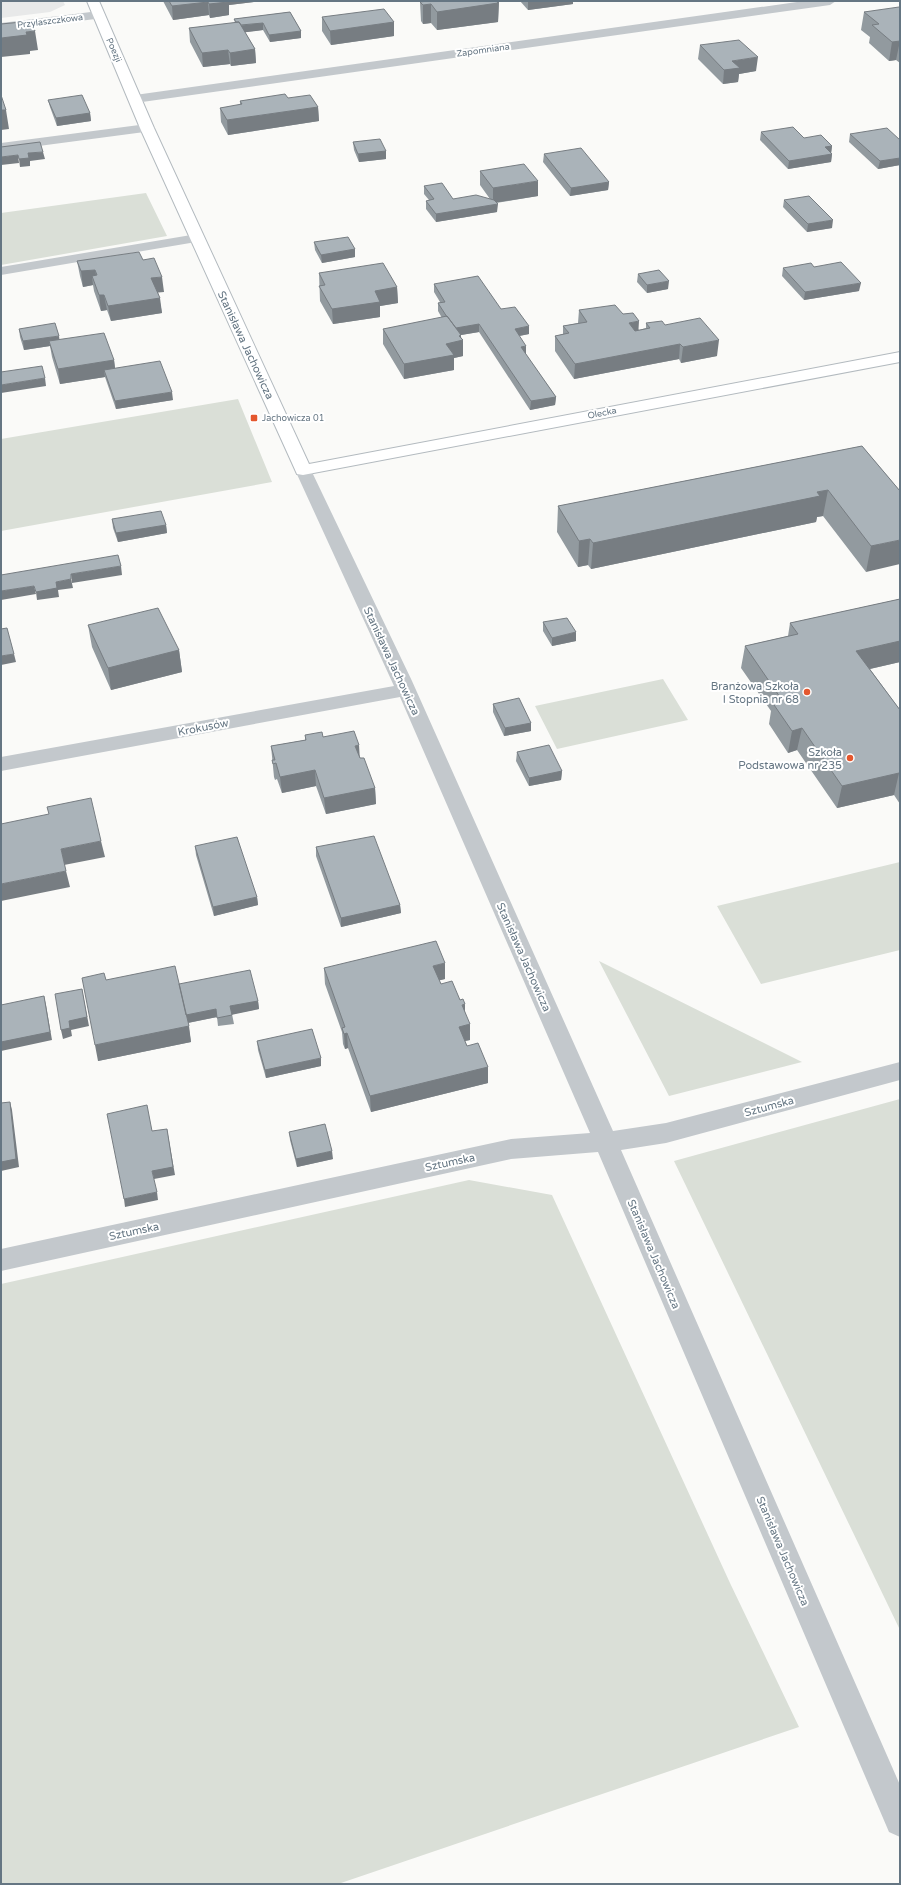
<svg xmlns="http://www.w3.org/2000/svg" width="901" height="1885" font-family="'Varela Round',sans-serif">
<style>
.built{fill:#e8e9e9}
.green{fill:#dadfd7}
.lines{fill:none;stroke-linecap:round;stroke-linejoin:round}
.secondary-casing{stroke:#b3babf;stroke-width:2}
.lane{fill:#c3c8cc;fill-rule:evenodd}
.street{fill:#c3c8cc;fill-rule:evenodd}
.secondary{fill:#fff;fill-rule:evenodd}
.wall{fill:#929a9f}
.shaded-wall{fill:#777d82}
.building{fill:#aab3b9;stroke:#777d82}
.poi-dot{fill:#e4572e;stroke:#fff;stroke-width:1.5}
.labels{text-anchor:middle;stroke-width:4;stroke-linejoin:round;paint-order:stroke}
.far-street-label{font-size:9px;fill:#657683;stroke:#fff}
.far-poi-label{font-size:9px;fill:#657683;stroke:#fff;text-anchor:start}
.street-label{font-size:11px;fill:#657683;stroke:#fff}
.poi-label{font-size:11px;fill:#657683;stroke:#fff;text-anchor:end}
</style>
<rect width="100%" height="100%" fill="#fafaf8"/>
<path class="built" d="M1 1H63L65 5 50 12 1 18Z"/>
<path class="green" d="M146 193 167 236 1 265V213Z
M238 399 272 482 1 531V439Z
M663 679 688 720 557 749 535 706Z
M900 862V950L761 984 717 906Z
M599 961 802 1062 669 1096Z
M900 1099V1630L674 1161Z
M469 1180 552 1195 730 1583 799 1727 338 1884H1V1284Z"/>
<g class="lines">
<defs>
<path id="secondary" d="M87 1H99L154 128 309 464 900 352V362L303 475 297 474 140 128Z"/>
</defs>
<use href="#secondary" class="secondary-casing"/>
<path class="lane" d="M147 124 152 125 154 128 152 131 1 151V143Z
M197 234 202 235 204 238 202 241 1 275V267Z"/>
<path class="street" d="M804 1H836L830 5 135 103 130 102 128 99 130 96 135 95Z
M99 11 103 12 105 15 103 18 1 31V23Z
M303 465 309 466 311 470 412 681 613 1131 666 1123 900 1062V1080L666 1143 621 1150 900 1785V1837L889 1832 598 1152 511 1159 1 1271V1249L511 1139 590 1133 400 697 1 771V757L394 686 295 470 297 466Z"/>
<use href="#secondary" class="secondary"/>
</g>
<path class="wall" d="M163 1H263L229 5V15L210 18 209 15 173 20Z
M426 1H499L498 22 437 30 431 23 423 24 421 21 420 2Z
M520 1H573V4L528 10Z
M900 8V63L896 60 889 61 869 43 870 37 861 30 864 12Z
M290 12 301 31V38L270 42 263 30 245 32 255 49 256 63 231 66 230 64 203 67 190 42 189 28 235 23 234 19Z
M322 17 394 22V36L331 45 322 31Z
M700 45 756 71 739 74 738 82 723 84 698 59Z
M288 98 318 107 319 121 228 135 221 122 220 108 240 105V101Z
M48 100 90 113 91 121 57 126 50 107Z
M761 132 804 138 832 146 831 153 832 154 831 162 788 169 760 140Z
M850 134 900 140V165L878 169 849 142Z
M353 142 386 151V159L359 162 354 150Z
M544 154 609 182 608 190 570 196 543 162Z
M480 171 538 196 496 203 497 212 436 222 426 209V201L429 200 424 194V186L453 199H490L480 185Z
M784 200 832 228 807 232 783 207Z
M314 242 355 249V257L322 263 315 250Z
M143 260 164 292H158L162 313 111 321 107 310 101 311 94 291 93 285 83 287 80 276 77 261Z
M814 267 859 291 804 300 782 276 783 268Z
M319 273 397 287 398 303 380 306V317L333 324 320 301Z
M638 274 668 289 647 293 637 282Z
M434 284 501 309 529 334 519 336 526 355 556 397 555 405 530 410 479 332 461 335V337L463 340V356L454 358V370L404 379 383 344V329L442 318 438 311V303L440 302 434 292Z
M579 310 623 314 639 330 646 328V323L665 325 717 356 681 363 679 359 574 379 555 351V336L563 334V326L578 323Z
M19 329 60 340 114 360 115 368 173 400 116 409 105 377 60 384 52 357 50 346 24 350 20 337Z
M862 446 900 491 866 572 823 516 817 517 816 522 591 569 588 565 578 567 557 532 558 506Z
M112 519 166 525 167 533 118 542 113 528Z
M900 599V662L870 669 900 710V804L894 795 837 808 797 750 788 753 769 724 771 711 741 668 745 646 788 636 790 623Z
M543 622 576 641 552 646 543 631Z
M88 625 179 650 182 672 111 690 92 647Z
M493 704 531 723V731L504 736 493 712Z
M305 735 323 737 360 758 375 788 376 804 326 814 316 786 282 793 277 779 275 780 274 777 271 746 305 740Z
M517 752 562 771 561 780 529 786 516 761Z
M195 846 257 897 258 905 214 916 196 855Z
M316 847 400 905 401 913 341 927 316 856Z
M324 968 445 979 439 980 441 984 465 1012 470 1040 465 1041 467 1046 488 1067V1083L371 1112 348 1048 345 1049 343 1044 342 1032 325 984Z
M106 980 179 984 258 1001 259 1009 232 1014 234 1024 218 1026 217 1017 188 1023 191 1042 98 1061Z
M257 1041 321 1066 266 1078 258 1050Z
M289 1132 333 1159 297 1167 290 1140Z"/>
<path class="shaded-wall" d="M223 1H263L229 5V15L210 18 209 4Z
M492 1H499L498 22 437 30V12Z
M528 1H573V4L528 10Z
M208 2 209 15 173 20 172 6Z
M431 4V23L423 24V5Z
M394 22V36L331 45 330 31Z
M263 23V30L239 33 238 26Z
M35 31 38 50 30 51V54L1 57V38L26 32Z
M301 31V38L270 42 269 35Z
M900 41 896 60 889 61 892 42Z
M255 49 256 63 231 66 230 53Z
M228 50 230 64 203 67 202 53Z
M758 57 756 71 739 74 738 82 723 84 724 70 732 61Z
M318 107 319 121 228 135 227 120Z
M1 110H6L9 129 1 130Z
M90 113 91 121 57 126 56 118Z
M832 146 831 154 825 147Z
M386 151V159L359 162 358 154Z
M43 152 45 159 30 161V166L20 167 19 159 28 153Z
M832 154 831 162 788 169 789 161Z
M18 155 19 163 1 165V157Z
M900 158V165L878 169 880 161Z
M538 181V196L493 203V188Z
M609 182 608 190 570 196 571 188Z
M498 204 497 212 436 222V214Z
M833 220 832 228 807 232 808 224Z
M355 249V257L322 263 321 255Z
M95 270 98 285 92 276 93 285 83 287 81 271Z
M162 277 164 292 153 293 151 278Z
M669 281 668 289 647 293V285Z
M861 283 859 291 804 300 805 292Z
M397 287 398 303 380 306V317L333 324 332 309 375 291Z
M99 295H104L107 310 101 311Z
M160 298 162 313 111 321 108 306Z
M639 321 638 337 629 323Z
M479 324V332L461 335V341L463 340V356L454 358V370L404 379V364L446 344 455 328Z
M529 326V334L514 337 515 329Z
M59 336 60 344 49 341 50 346 24 350 23 341Z
M719 340 717 356 681 363 683 347Z
M680 344 679 359 574 379 575 364Z
M526 346V355L521 347Z
M114 360 116 376 104 370 105 377 60 384 58 369Z
M45 378 46 386 1 393V385Z
M172 392 173 400 116 409 115 401Z
M556 397 555 405 530 410 531 401Z
M828 490 823 516 817 517 816 522 591 569 593 543Z
M166 525 167 533 118 542 116 533Z
M590 539 588 565 578 567 579 541Z
M900 540V564L866 572 871 546Z
M121 566 122 575 72 583 71 574Z
M71 579 73 588 58 590 59 597 37 600 36 592 56 582Z
M34 586 36 594 1 600V591Z
M576 632V641L552 646V638Z
M900 641V662L852 673 856 651Z
M179 650 182 672 111 690 108 668Z
M14 654 16 662 1 665V656Z
M531 723V731L504 736 505 728Z
M802 728 797 750 788 753 792 731Z
M359 745 360 761 355 746Z
M315 770 316 786 282 793 280 777Z
M562 771 561 780 529 786V778Z
M899 773 894 795 837 808 842 786Z
M375 788 376 804 326 814 324 798Z
M101 841 105 857 64 865 61 849Z
M66 871 70 887 1 901V884Z
M257 897 258 905 214 916 213 907Z
M400 905 401 913 341 927V918Z
M445 963V979L433 982V966Z
M82 989 89 1026 71 1030 72 1036 63 1039 61 1030 69 1021Z
M44 996 46 1005 52 1040 1 1051V1042Z
M258 1001 259 1009 231 1015 230 1006Z
M465 1004V1020L462 1005Z
M216 1009 217 1017 187 1023 186 1015Z
M470 1024V1040L459 1042V1027Z
M189 1026 191 1042 98 1061 95 1045Z
M347 1033 348 1048 345 1049 344 1034Z
M321 1058V1066L266 1078 265 1070Z
M488 1067V1083L371 1112 370 1096Z
M10 1102 12 1110 19 1167 1 1171V1162Z
M167 1129 175 1175 154 1179 152 1171Z
M332 1151 333 1159 297 1167 296 1159Z
M157 1192 158 1200 125 1207 124 1199Z"/>
<path class="building" d="M169 1H228V2L209 4 208 2 172 6Z
M428 1H496L498 3 437 12 431 4 423 5 420 2Z
M899 7 900 8V41L892 42 872 25 879 24 864 12Z
M384 9 394 22 330 31 322 17Z
M290 12 301 31 269 35 263 23 241 25 239 22H236L234 19Z
M22 22 24 26 33 25 35 31 26 32 27 35 1 38V24Z
M239 22 255 49 230 53 228 50 202 53 189 28Z
M739 40 758 57 732 61 740 68 724 70 700 45Z
M285 94 288 98 310 95 318 107 227 120 220 108 242 104 240 101Z
M1 95 6 110H1Z
M82 95 90 113 56 118 48 100Z
M793 127 804 138 821 135 832 146 825 147 832 154 789 161 761 132Z
M887 128 900 140V158L880 161 850 134Z
M380 139 386 151 358 154 353 142Z
M40 142 43 152 28 153 29 158 19 159 18 155 1 157V147Z
M581 148 609 182 571 188 544 154Z
M524 164 538 181 493 188 480 171Z
M442 183 453 199 476 195 494 200 498 204 436 214 426 201 434 199 424 186Z
M809 196 833 220 808 224 784 200Z
M348 237 355 249 321 255 314 242Z
M139 252 143 260 154 258 162 277 151 278 160 298 108 306 104 295H99L92 276 97 275 95 270 81 271 77 261Z
M841 262 861 283 805 292 783 268 811 263 814 267Z
M383 263 397 287 375 291 380 302 332 309 319 286 325 285 319 273Z
M659 270 669 281 647 285 638 274Z
M478 276 501 309 515 307 529 326 515 329 526 346 521 347 556 397 531 401 479 324 456 328 447 316V317L438 303 445 302 434 284Z
M615 305 623 314 633 313 639 321 629 323 635 331 650 328 646 323 662 321 665 325 700 318 719 340 683 347 680 344 575 364 555 336 569 333 563 326 587 322 579 310Z
M447 316 461 335 459 336 463 340 446 344 454 355 404 364 383 329Z
M55 323 59 336 23 341 19 329Z
M104 333 114 360 58 369 49 341Z
M160 361 172 392 115 401 104 370Z
M42 366 45 378 1 385V372Z
M862 446 900 491V540L871 546 828 490 817 492 820 496 593 543 590 539 579 541 558 506Z
M161 511 166 525 116 533 112 519Z
M118 555 121 566 71 574V579L56 582 57 588 36 592 34 586 1 591V575Z
M900 599V641L856 651 900 710V774L899 773 842 786 802 728 792 731 772 702 782 700 745 646 798 634 790 623Z
M158 608 179 650 108 668 88 625Z
M567 618 576 632 552 638 543 622Z
M7 628 14 654 1 656V629Z
M519 698 531 723 505 728 493 704Z
M354 731 359 745 355 746 360 758H364L375 788 324 798 315 770 280 777 276 763 273 764 272 760H275L271 746 306 740 305 735 322 732 323 737Z
M549 745 562 771 529 778 517 752Z
M91 798 101 841 61 849 66 871 1 884V824L49 814 47 807Z
M374 836 400 905 341 918 316 847Z
M237 837 257 897 213 907 195 846Z
M436 941 445 963 433 966 441 984 452 981 460 1000 463 999 465 1004 462 1005 470 1024 459 1027 467 1046 478 1043 488 1067 370 1096 347 1033 344 1034 342 1028 345 1027 324 968Z
M175 966 189 1026 95 1045 82 978 104 973 106 980Z
M250 970 258 1001 230 1006 232 1015 217 1018 216 1009 186 1015 179 984Z
M82 989 87 1017 69 1021 70 1028 61 1030 55 994Z
M44 996 50 1032 1 1042V1005Z
M312 1029 321 1058 265 1070 257 1041Z
M10 1102 16 1159 1 1162V1103Z
M147 1105 152 1131 167 1129 173 1167 152 1171 157 1192 124 1199 107 1114Z
M325 1124 332 1151 296 1159 289 1132Z"/>
<g class="poi-dot">
<rect x="250" y="414" width="8" height="8" rx="2"/>
<circle cx="807" cy="692" r="4"/>
<circle cx="850" cy="758" r="4"/>
</g>
<g class="labels">
<g class="far-street-label">
<text transform="translate(50 21) rotate(-7)" y="3">Przylaszczkowa</text>
<text transform="translate(114 50) rotate(66)" y="3">Poezji</text>
<text transform="translate(483 50) rotate(-8)" y="3">Zapomniana</text>
<text transform="translate(602 413) rotate(-11)" y="3">Olecka</text>
</g>
<g class="far-poi-label">
<text x="262" y="421">Jachowicza 01</text>
</g>
<g class="street-label">
<text transform="translate(246 345) rotate(65)" y="4">Stanisława Jachowicza</text>
<text transform="translate(392 661) rotate(65)" y="4">Stanisława Jachowicza</text>
<text transform="translate(203 727) rotate(-11)" y="4">Krokusów</text>
<text transform="translate(524 957) rotate(66)" y="4">Stanisława Jachowicza</text>
<text transform="translate(769 1106) rotate(-15)" y="4">Sztumska</text>
<text transform="translate(450 1162) rotate(-12)" y="4">Sztumska</text>
<text transform="translate(134 1231) rotate(-12)" y="4">Sztumska</text>
<text transform="translate(654 1254) rotate(67)" y="4">Stanisława Jachowicza</text>
<text transform="translate(783 1551) rotate(67)" y="4">Stanisława Jachowicza</text>
</g>
<g class="poi-label">
<text x="799" y="690">Branżowa Szkoła<tspan x="799" dy="13">I Stopnia nr 68</tspan></text>
<text x="842" y="756">Szkoła<tspan x="842" dy="13">Podstawowa nr 235</tspan></text>
</g>
</g>
<rect width="901" height="1885" fill="none" stroke="#657683" stroke-width="4"/>
</svg>
